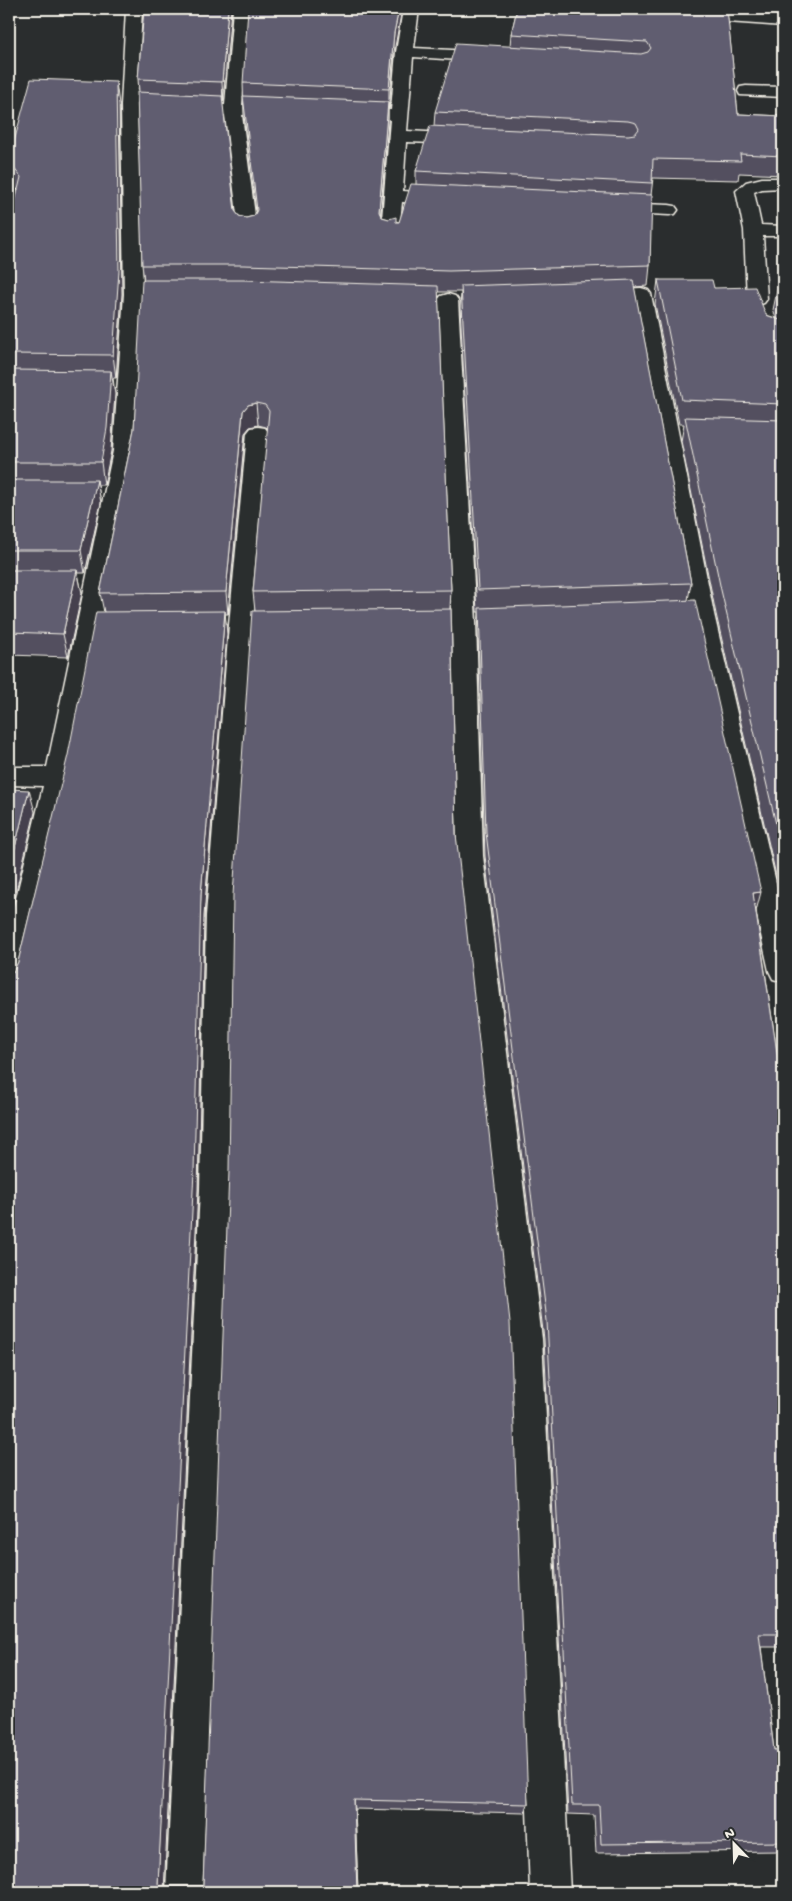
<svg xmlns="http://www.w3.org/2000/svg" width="792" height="1901" font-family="'Gochi Hand',sans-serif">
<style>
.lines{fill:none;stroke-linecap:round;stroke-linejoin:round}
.minor-casing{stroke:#f4f1e8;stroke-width:3}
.minor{fill:#2a2d2e;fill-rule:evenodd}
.wall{fill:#53505f;stroke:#f4f1e8;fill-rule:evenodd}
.shaded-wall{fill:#44414e;stroke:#f4f1e8}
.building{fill:#615d6f;stroke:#f4f1e8}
</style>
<rect width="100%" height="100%" fill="#2a2d2e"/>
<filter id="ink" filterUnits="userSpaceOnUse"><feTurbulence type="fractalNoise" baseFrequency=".02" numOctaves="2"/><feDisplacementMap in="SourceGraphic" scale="10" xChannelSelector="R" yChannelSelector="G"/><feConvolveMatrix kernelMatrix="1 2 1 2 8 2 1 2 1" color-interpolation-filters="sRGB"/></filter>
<g filter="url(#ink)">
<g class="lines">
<defs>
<path id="minor" d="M126 9H142L137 105 143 288 184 290 187 294 184 298 143 300 135 451 71 777 23 983 19 991 9 994V927L43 786 9 785V767H47L113 451 124 294 121 105Z
M233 9H249L242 105 281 107 287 108 290 112 287 116 281 117 242 115 257 231 255 235 248 237 241 235 239 231 225 115 186 113 180 112 178 108 180 104 186 103 225 105Z
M403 9H419L414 48 490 52 496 54 498 57 496 60 490 62 413 57 407 131 464 134 470 135 473 139 470 143 464 144 406 142 403 191 445 194 451 195 454 199 451 203 445 204 402 202 399 232 397 236 390 238 383 236 381 232 390 120 351 118 345 117 342 113 345 109 351 108 391 110 396 52Z
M690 11 783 16V26L684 19 682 16 684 13Z
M746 86 783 87V97L740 95 738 91 740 87Z
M762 178H783V188L762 189 754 192 761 225 783 226V236H763L767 299 764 303 757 305 750 303 747 299 744 230 736 191 746 182Z
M9 188 15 189 23 199 18 223 16 227 9 229Z
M615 203 669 205 675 206 678 210 675 214 669 215 609 212 606 208 609 204Z
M641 288 648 290 651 294 714 614 783 913V982L773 979 769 971 690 614 632 300 598 302 591 300 588 296 591 292 598 290Z
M448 294 455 296 458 300 476 622 483 856 542 1339 570 1892H530L510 1339 457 856 452 622 438 300 441 296Z
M258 427 265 428 269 433 253 625 234 916 230 1190 206 1892H166L200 1190 206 916 229 625 247 433 251 428Z"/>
</defs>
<use href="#minor" class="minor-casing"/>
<use href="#minor" class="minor"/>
</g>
<path class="wall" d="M144 9H231L223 101H222L235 211 239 216 246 218 254 216 256 212 244 116 243 83 394 52 389 108H388V122L381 214 382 217 399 222 416 184V171L434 126 435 112 510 46 511 34 517 9H754L753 13 727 11 738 114 783 116V175L739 173 738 180 653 178 651 195 650 265 648 286 634 287 691 583 688 600 756 910 783 1092V1647H761L774 1750H783V1851L596 1853 594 1815 568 1814 544 1339 485 856 478 632 479 612H477L460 308 461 292H438L451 590 450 609 456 834 528 1804 525 1813 355 1809 358 1892H9L13 972 18 962 104 612 100 593 134 429 144 280 142 265 139 92 138 79ZM258 425 266 427 268 429 253 592 255 611 203 1885 201 1886H164L198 1190 204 916 227 634 225 614H228L245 433 250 427Z
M119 104 122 294 116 378H113L115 394 111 451 104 485H98L101 503 85 573H78L82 593 68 657 9 655V207L12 206 15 202 18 190 16 188 12 187 9 170V160Z
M658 280 714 288 766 315 776 318 773 310 778 286H783V906L716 614 681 441 684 424H679L655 304Z"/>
<path class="shaded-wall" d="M228 9H231L223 101 222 82Z
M399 9H402L394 52 389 108V89L394 33Z
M116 82 119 104 122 294 116 378 113 355Z
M388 102V122L379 232V211Z
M111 371 115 394 111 451 104 485 101 462Z
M256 403 258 425 250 427 245 433 228 614 226 592 243 411 248 405Z
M97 480 101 503 85 573 81 550Z
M77 570 82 593 68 657 63 634Z
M225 611 227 634 204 916 198 1190 164 1892 158 1884 201 894Z
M29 790 35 812 9 920V872Z
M761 892 755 915 753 893Z
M354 1800 355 1809 358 1892H357Z"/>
<path class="building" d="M144 9H228L222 82 138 79Z
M248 9H399L394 33 389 89 243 83Z
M517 9H727L738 114 783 116V156L740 154 741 161 653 159 652 183 416 171 430 126 628 135 635 134 639 129 636 123 628 121 435 112 456 43 641 54 648 52 651 48 647 42 511 34Z
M31 79 116 82 119 271 113 355 9 354V207L12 206 15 202 21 177 12 166 9 165V160Z
M137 92 222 96 235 211 239 216 246 218 254 216 257 210 243 96 388 102 379 211 382 217 389 219 396 217V222H399L411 184 652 195 650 265 449 271 243 265H142Z
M142 280H243L438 286 451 590 253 592 269 411 265 405 256 403 248 405 243 411 226 592 100 593 134 429Z
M633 280 691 583 478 590 461 286Z
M658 280H712L714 288 755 287 766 315 783 321V404L682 400Z
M778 286H783V299Z
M9 370 111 371 107 428 101 462H9Z
M685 417 783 420V854L721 590Z
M9 480H97L81 550H9Z
M9 570H77L63 634 9 632Z
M695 600 761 892 753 893 783 1092V1634H759L774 1750H783V1842L601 1844 599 1805H572L547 1321 486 833 479 608Z
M451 609 456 834 510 1322 528 1804 354 1800 357 1892H9V973L13 972 18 962 68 755 96 612 225 611 201 894 194 1171 158 1884 160 1886H201L203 1885 229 1171 233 895 252 611Z
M9 789 29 790 9 872Z"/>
</g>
<rect width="792" height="1901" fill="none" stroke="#2a2d2e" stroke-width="30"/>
<rect x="15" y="15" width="762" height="1871" fill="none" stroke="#f4f1e8" stroke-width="2" filter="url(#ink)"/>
<g transform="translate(734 1844) rotate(337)" stroke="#2a2d2e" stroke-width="4" paint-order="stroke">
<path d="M0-4L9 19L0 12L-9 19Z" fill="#f4f1e8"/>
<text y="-8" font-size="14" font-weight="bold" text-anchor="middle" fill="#f4f1e8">N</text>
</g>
</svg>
